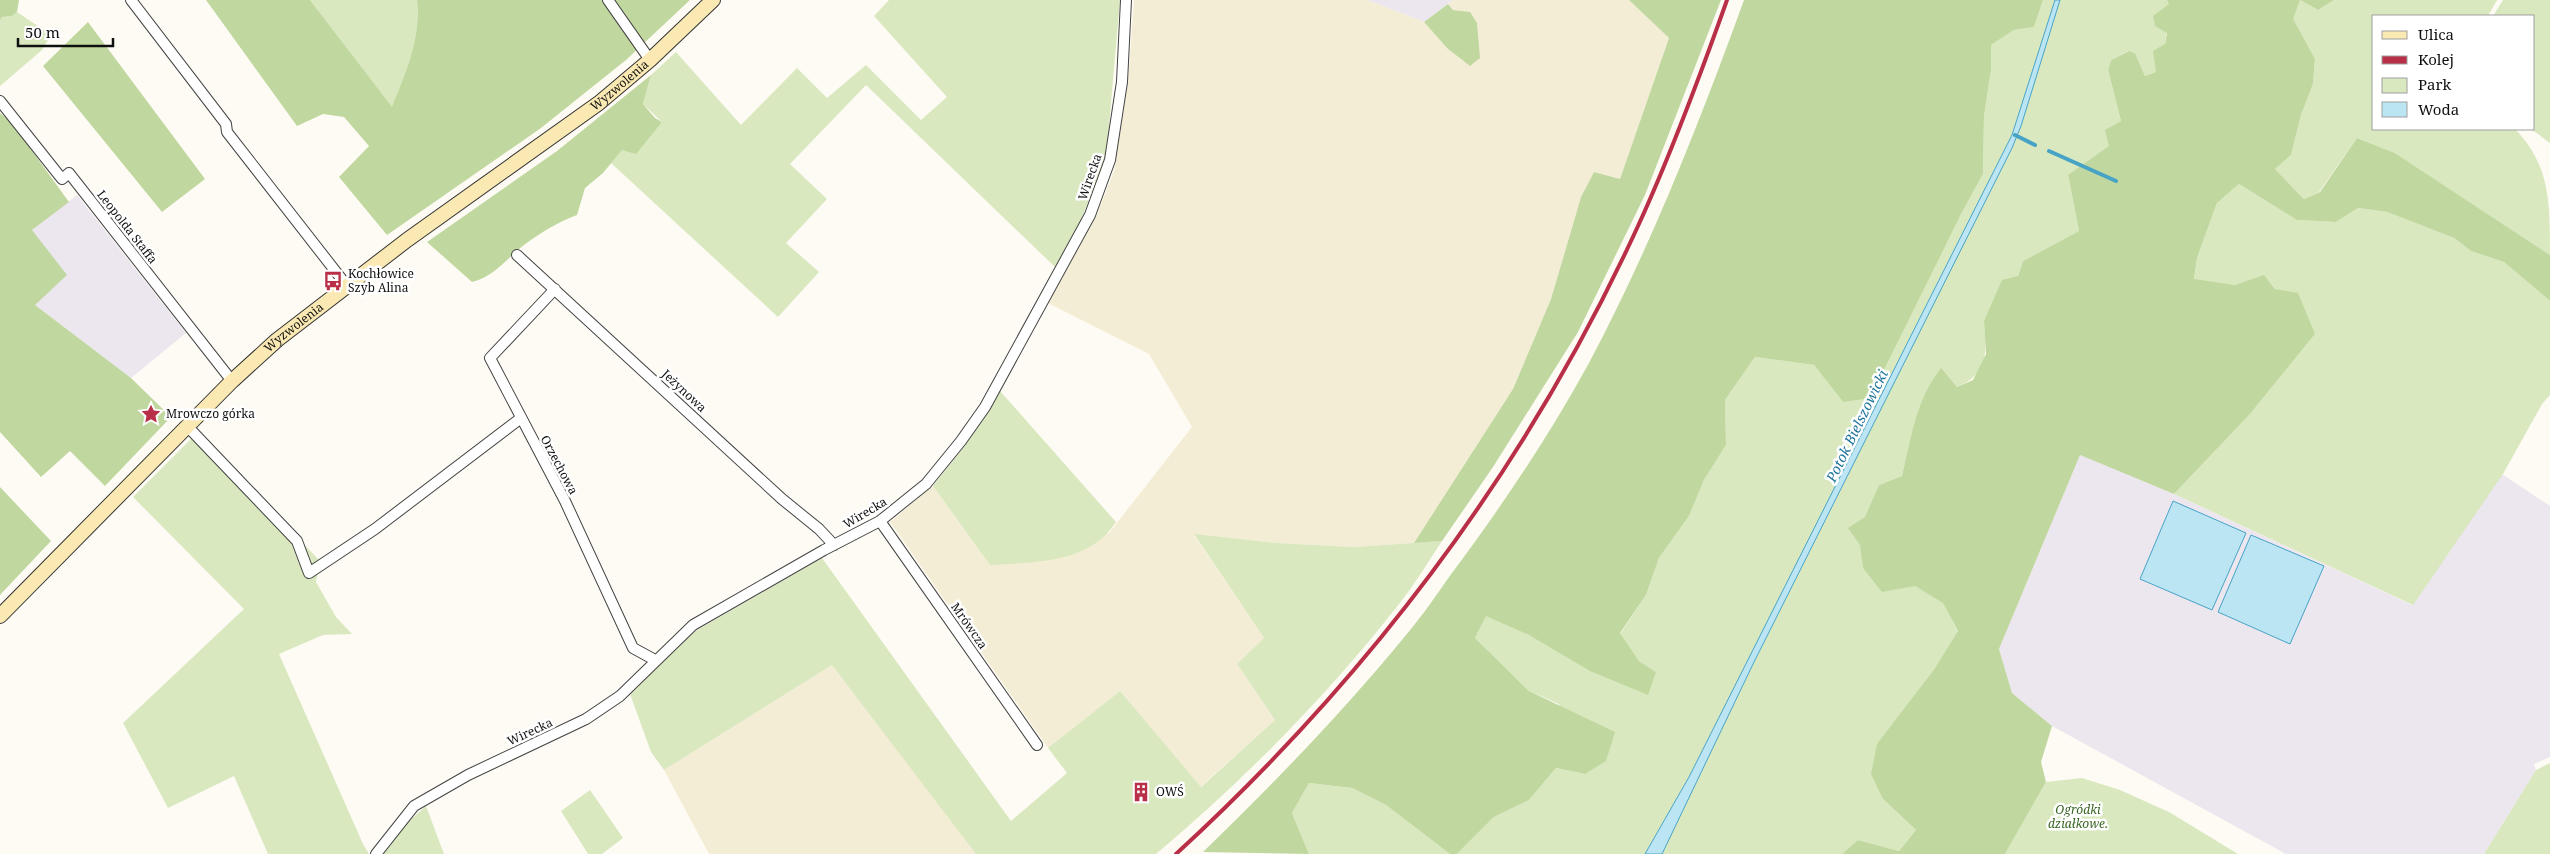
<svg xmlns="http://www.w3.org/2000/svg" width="2550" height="854" font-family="'Noto Serif',serif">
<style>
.industrial{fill:#ece6ee}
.farmland{fill:#f4edd5}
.green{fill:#d9e8bf}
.forest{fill:#c0d89f}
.water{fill:#bce5f3;stroke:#47a3c6}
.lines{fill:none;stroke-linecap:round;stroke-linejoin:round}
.stream{stroke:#47a3c6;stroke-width:4}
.street-casing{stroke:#434343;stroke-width:12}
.secondary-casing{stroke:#323232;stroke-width:16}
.street{stroke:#fff;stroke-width:10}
.secondary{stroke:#fae9b3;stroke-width:14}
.rail{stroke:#b92f47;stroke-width:4}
.labels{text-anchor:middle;stroke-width:5;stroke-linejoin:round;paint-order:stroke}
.street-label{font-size:12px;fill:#101010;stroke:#fff}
.poi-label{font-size:12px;fill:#101010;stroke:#fff;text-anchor:start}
.park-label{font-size:12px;font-style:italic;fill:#396523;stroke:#fff}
.water-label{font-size:14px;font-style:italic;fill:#20759c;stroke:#fff}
</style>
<rect width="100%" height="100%" fill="#fefbf4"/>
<path class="industrial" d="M1367 0H1453L1424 22Z
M77 195 186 333 131 378 35 305 32 230Z
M2080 455 2174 494 2412 605 2502 474 2550 506V757L2534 764 2536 770 2484 854H2286L2052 726 2012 693 1999 649Z"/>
<path class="farmland" d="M1134 0H1367L1424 22 1447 48 1470 12 1453 10 1448 4 1453 0H1629L1669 38 1620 179 1594 172 1581 197 1551 299 1513 389 1414 543 1354 547 1276 543 1194 535 1264 638 1237 664 1275 720 1200 787 1120 691 1048 748 890 522 933 486 990 565 1109 533 1192 427 1149 354 1048 303 1096 217 1114 171 1128 83Z
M832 665 940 804 976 854H709L664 770Z"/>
<path class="green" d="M310 0H417C421 38 406 72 392 108Z
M889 0H1120L1106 160 1077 229 1056 268 866 85 790 164 827 199 786 243 819 272 778 317 611 163 622 150 662 122 643 104 651 75 676 52 741 125 797 68 827 98 866 65 921 120 947 97 874 16Z
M2043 0H2055L2012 135 1689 777 1645 854H1457L1494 817 1529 800 1556 768 1585 774 1559 704 1529 691 1475 638 1486 615 1529 635 1656 672 1639 661 1620 634 1646 595 1659 558 1689 516 1704 480 1726 445 1725 400 1755 357 1814 365 1843 402 1960 216 1983 174 1984 116 1991 70V45L2014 30 2034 27Z
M2060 0H2167L2170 4 2165 44 2156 72 2145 76 2135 53 2128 51 2111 60 2108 70 2121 121 2110 146 2068 176 2079 231 2023 261 2018 276 1984 321C1986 352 1990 373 1957 387L1941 369C1916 399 1911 439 1902 476L1879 485C1866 516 1859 534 1863 568L1915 586 1943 602 1958 632 1935 668 1877 745 1883 799 1916 830 1899 851 1858 840 1842 854H1662L1754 662 2021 126Z
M2300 0 2318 10 2334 0H2497L2488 16H2374V129L2516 130C2550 166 2550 202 2550 255L2395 153 2357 138 2319 192 2304 199 2275 169 2291 155 2301 115 2313 84 2315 59 2292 19Z
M2503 0H2550V143L2531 129H2534V16H2493Z
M17 12 51 35 42 50 0 86V20L2 17 12 16Z
M2239 184 2297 220 2336 222 2358 208 2387 212 2454 238 2471 251 2504 262 2550 301V395L2542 404 2503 474 2413 605 2174 494 2250 414 2315 334 2264 276 2235 285 2194 280 2197 258 2217 203Z
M1000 391 1116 522C1089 564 1035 562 990 565L933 486 967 443Z
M197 433 320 561 316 582 336 617 352 634 323 635 279 654 363 844 369 854H268L234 776 168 808 123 723 244 609 133 497Z
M1194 534 1276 543 1354 547 1442 541C1428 562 1415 584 1399 604 1327 696 1245 779 1156 854H976L832 665 664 770 651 752 630 694 687 636 822 558 1011 821 1067 773 1048 748 1120 691 1201 787 1275 720 1237 664 1264 638Z
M2550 763V854H2484L2536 770Z
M2082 778 2120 790 2169 812 2238 854H2005L2046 782Z
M1309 783 1352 788 1386 805 1450 854H1309L1292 813Z
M590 790 623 838 602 854H588L561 811Z
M426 806 444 854H383L409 821Z"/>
<path class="forest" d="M0 0H19L17 12 12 16 2 17 0 20Z
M206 0H310L392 107C406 72 421 38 417 0H690L626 60 541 128 387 235 339 177 369 146 344 117 323 114 297 126Z
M1629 0H1721L1645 195 1578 332 1493 467 1442 541 1414 543 1513 389 1551 299 1581 197 1594 172 1620 179 1669 38Z
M1744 0H2043L2034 27 2014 30 1991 45V70L1984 116 1983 174 1960 216 1870 398 1843 402 1814 365 1755 357 1725 400 1726 445 1704 480 1689 516 1659 558 1646 595 1620 633 1639 661 1656 672 1648 695 1590 671 1529 635 1486 616 1475 638 1529 691 1615 732 1606 761 1585 774 1556 768 1529 800 1494 817 1457 854H1450L1386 805 1352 788 1309 783 1292 813 1309 854 1203 852C1274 783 1343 712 1406 635 1423 615 1437 594 1452 573 1502 506 1549 436 1589 363 1651 246 1699 124 1744 0Z
M2167 0H2334L2318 10 2300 0 2293 19 2315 59 2313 84 2301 115 2291 155 2275 169 2304 199 2320 192 2357 138 2395 153 2550 255V301L2504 262 2471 251 2454 238 2387 212 2358 208 2336 222 2297 220 2239 184 2217 203 2197 258 2194 279 2235 285 2264 275 2275 289 2298 293 2315 334 2250 414 2174 494 2080 455 1999 649 2012 693 2052 726 2041 762 2046 782 2005 854H1842L1858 840 1899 851 1916 830 1883 799 1871 774 1877 744 1935 668 1958 631 1943 603 1915 586 1882 592 1863 568 1860 545 1848 528 1865 517 1879 485 1902 476C1911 438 1916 399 1941 368L1957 387 1973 380 1986 354 1984 321 2002 280 2018 276 2023 261 2079 231 2068 175 2109 146 2105 130 2121 121 2108 70 2111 60 2129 51 2135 53 2145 76 2156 72 2153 51 2165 44 2167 33 2155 26 2153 16 2169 4Z
M1448 4 1453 10 1470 12 1477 23 1480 58 1470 66 1447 48 1424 22Z
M88 22 205 179 162 212 43 66Z
M651 75 643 104 655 118 662 122 636 154 622 150 603 173 585 188 577 215C557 222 535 236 519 249 504 262 492 277 472 282L427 242 557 151Z
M0 113 11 122 69 202 32 230 67 275 35 305 131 378 171 417 105 486 70 451 41 477 0 432Z
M0 487 51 541 0 595Z"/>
<path class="water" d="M2055 0H2060L2021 126 2012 148 1754 662 1662 854H1645L1689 777 2012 135Z
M2173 501 2246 533 2212 610 2140 579Z
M2251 535 2324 566 2290 644 2218 612Z"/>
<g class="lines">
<path class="stream" d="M2015 135 2035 145
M2049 151 2116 181"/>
<defs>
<path id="street" d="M131 0 226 124 227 132 347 286
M608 0 650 60
M0 101 62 179 69 173 232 381
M517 255 782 499 819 529 834 545
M555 289 490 358 565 501 633 648 655 660
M188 427 297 541 309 573 375 529 521 418
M880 521 1037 745
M376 854 414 806 468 775 586 719 620 696 693 625 824 550 880 521 926 484 961 441 985 407 1090 215 1110 160 1122 82 1126 0"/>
<g id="secondary">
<path id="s1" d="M0 616 232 381 277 340 407 240 599 103 650 60 713 0"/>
</g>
</defs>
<use href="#street" class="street-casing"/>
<use href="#secondary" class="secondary-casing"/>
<use href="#street" class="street"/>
<use href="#secondary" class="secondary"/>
<path class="rail" d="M1176 854C1370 676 1528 466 1638 226 1672 152 1700 76 1727 0"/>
</g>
<defs>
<symbol id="bus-bare" viewBox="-9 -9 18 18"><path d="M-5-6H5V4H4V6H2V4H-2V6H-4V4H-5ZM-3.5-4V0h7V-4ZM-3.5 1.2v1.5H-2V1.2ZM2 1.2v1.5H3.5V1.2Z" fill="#b92f47" stroke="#fff" stroke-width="2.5" paint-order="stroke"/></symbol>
<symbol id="sight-bare" viewBox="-9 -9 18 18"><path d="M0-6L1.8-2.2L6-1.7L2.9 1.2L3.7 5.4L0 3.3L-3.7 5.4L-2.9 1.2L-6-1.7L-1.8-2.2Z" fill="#b92f47" stroke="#fff" stroke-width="2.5" paint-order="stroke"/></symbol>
<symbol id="building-bare" viewBox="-9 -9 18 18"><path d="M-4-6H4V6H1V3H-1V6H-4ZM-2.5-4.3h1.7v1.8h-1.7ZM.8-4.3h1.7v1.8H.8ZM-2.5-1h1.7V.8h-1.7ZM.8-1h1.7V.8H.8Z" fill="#b92f47" stroke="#fff" stroke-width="2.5" paint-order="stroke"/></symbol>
</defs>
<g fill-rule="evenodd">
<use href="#bus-bare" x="319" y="267" width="28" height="28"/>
<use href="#sight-bare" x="137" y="400" width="28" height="28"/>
<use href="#building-bare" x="1127" y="778" width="28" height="28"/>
</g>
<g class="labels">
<g class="street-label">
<text dy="4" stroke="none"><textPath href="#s1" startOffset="818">Wyzwolenia</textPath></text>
<text transform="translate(1090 177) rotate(-71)" y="4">Wirecka</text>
<text transform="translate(127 227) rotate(52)" y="4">Leopolda Staffa</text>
<text dy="4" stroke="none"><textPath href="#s1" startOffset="412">Wyzwolenia</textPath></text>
<text transform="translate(684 391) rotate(43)" y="4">Jeżynowa</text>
<text transform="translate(559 465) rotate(62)" y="4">Orzechowa</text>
<text transform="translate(865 513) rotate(-31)" y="4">Wirecka</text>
<text transform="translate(969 626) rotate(55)" y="4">Mrówcza</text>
<text transform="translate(530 732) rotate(-25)" y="4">Wirecka</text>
</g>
<g class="poi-label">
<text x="348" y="278">Kochłowice<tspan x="348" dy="14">Szyb Alina</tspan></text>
<text x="166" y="418">Mrowczo górka</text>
<text x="1156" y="796">OWŚ</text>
</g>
<g class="park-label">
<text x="2078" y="814">Ogródki<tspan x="2078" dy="14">działkowe.</tspan></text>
</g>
<g class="water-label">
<text transform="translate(1857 426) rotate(-64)" y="5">Potok Bielszowicki</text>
</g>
</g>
<rect x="2372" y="15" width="162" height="115" fill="#ffffff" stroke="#9f9f9f"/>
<rect x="2382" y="31" width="25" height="8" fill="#fae9b3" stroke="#9f9f9f"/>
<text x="2418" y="40" font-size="15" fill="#101010">Ulica</text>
<rect x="2382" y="56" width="25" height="8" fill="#b92f47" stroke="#9f9f9f"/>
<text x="2418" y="65" font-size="15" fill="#101010">Kolej</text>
<rect x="2382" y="78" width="25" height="15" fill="#d9e8bf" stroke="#9f9f9f"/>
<text x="2418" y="90" font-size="15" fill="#101010">Park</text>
<rect x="2382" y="102" width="25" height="15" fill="#bce5f3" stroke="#9f9f9f"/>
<text x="2418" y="115" font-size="15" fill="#101010">Woda</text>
<path d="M18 38v8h95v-8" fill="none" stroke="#101010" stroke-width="2.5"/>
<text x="25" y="38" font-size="15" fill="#101010" stroke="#ffffff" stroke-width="4" paint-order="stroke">50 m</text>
</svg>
